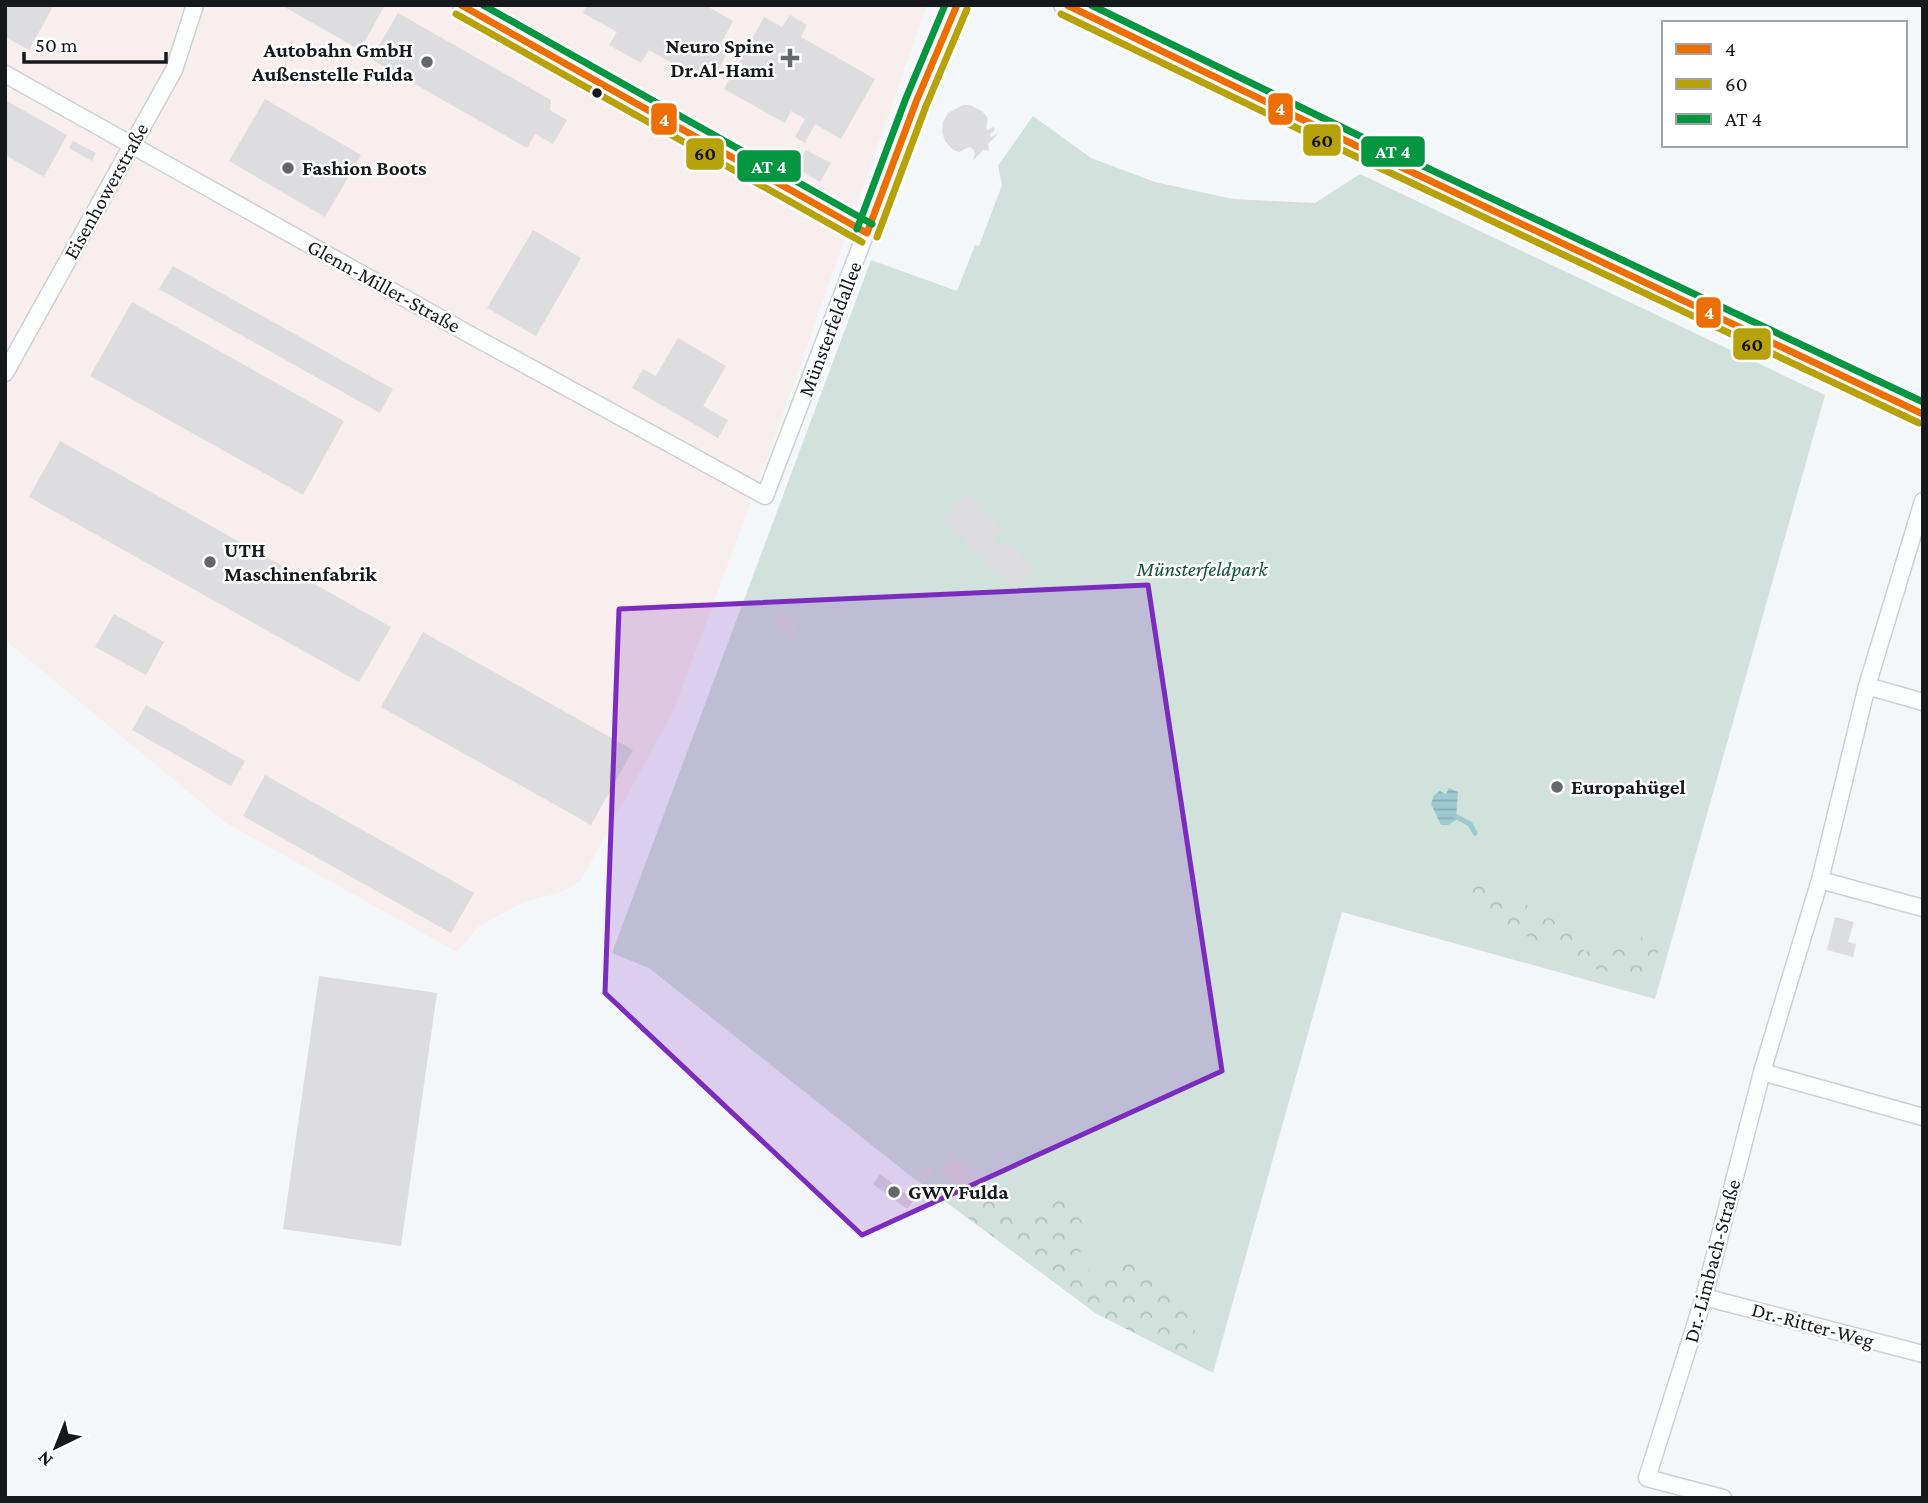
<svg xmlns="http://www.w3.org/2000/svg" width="1928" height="1503" font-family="'Crimson Pro',serif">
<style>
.commercial{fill:#f8eeed}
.green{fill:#d0e2db}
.forest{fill:url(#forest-crowns)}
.water{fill:url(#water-rules)}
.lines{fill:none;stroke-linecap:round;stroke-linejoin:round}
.stream{stroke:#9dc9d1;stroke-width:5}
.building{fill:#dddcde}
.minor-casing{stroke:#ced1d4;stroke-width:19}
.secondary-casing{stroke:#ced1d4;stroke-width:26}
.minor{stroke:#fdfefe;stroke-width:16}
.secondary{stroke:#fdfefe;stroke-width:23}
.bus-1-casing{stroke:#fff;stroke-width:12}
.bus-2-casing{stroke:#fff;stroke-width:12}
.bus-3-casing{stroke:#fff;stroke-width:12}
.bus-1{stroke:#ed6f03;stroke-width:7}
.bus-2{stroke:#b8a20b;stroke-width:7}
.bus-3{stroke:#059641;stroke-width:7}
.marked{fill:#7b2cbf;fill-opacity:0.2;stroke:#7b2cbf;stroke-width:5;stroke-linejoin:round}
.poi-dot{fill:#64676a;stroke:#fff;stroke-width:2.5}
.bus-dot{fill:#16191c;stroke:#fff;stroke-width:2.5}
.labels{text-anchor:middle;stroke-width:5;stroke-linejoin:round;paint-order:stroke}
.poi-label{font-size:21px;font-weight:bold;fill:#16191c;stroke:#fff;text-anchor:start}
.street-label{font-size:21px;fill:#16191c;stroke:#fff}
.park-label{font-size:21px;font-style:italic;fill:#11533c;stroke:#fff}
.line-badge{stroke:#fff;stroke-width:2.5}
.badge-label{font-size:19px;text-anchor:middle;font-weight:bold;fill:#fff}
.pale-badge-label{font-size:19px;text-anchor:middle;font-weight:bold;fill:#111}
</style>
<defs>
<pattern id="forest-crowns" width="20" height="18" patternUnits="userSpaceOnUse" patternTransform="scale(1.75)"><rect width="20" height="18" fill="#d0e2db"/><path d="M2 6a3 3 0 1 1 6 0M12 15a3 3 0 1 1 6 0" fill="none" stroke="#b2c1bb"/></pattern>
<pattern id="water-rules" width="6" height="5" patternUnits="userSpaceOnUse" patternTransform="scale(1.75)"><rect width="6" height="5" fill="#9dc9d1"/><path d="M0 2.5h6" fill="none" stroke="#86acb3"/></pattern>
</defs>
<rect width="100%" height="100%" fill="#f4f7fa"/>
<path class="commercial" d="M5 5H927L774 440 673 712 581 880 562 892 524 902 479 926 457 952 226 823 5 640Z"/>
<path class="green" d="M1033 116 1091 158 1155 182 1233 199 1315 203 1360 174 1825 395 1655 999 1342 912 1213 1373 1097 1314 908 1174 649 968 612 953 871 260 957 291 975 245 979 246 1002 185 998 166Z"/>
<path class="forest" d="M1459 884 1481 885 1507 894 1559 923 1576 935 1585 953 1600 944 1639 947 1644 927 1670 928 1643 983 1572 961 1494 918 1459 893Z
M1048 1196 1070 1205 1087 1229 1076 1267 1107 1275 1128 1262 1161 1281 1188 1315 1199 1340 1190 1361 1097 1314 968 1218 990 1198 1018 1220 1035 1203Z"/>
<path class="water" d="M1449 788 1458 792 1456 820 1448 825H1441L1431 804 1434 795 1440 791 1446 794Z"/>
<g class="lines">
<path class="stream" d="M1455 816 1470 824 1475 833"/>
</g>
<path class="building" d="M5 5H54L29 50 5 37Z
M281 5H385L360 50Z
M587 5H705L733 21 721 43 730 48 718 70 708 65 700 79 649 50 641 63 609 45 617 32 583 13Z
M398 13 551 100 550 110 567 120 553 144 535 134 527 148 371 59Z
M790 15 807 25 801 37 875 79 841 139 815 124 805 143 795 137 805 119 791 111 785 123 724 89 764 17 782 27Z
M265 99 361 155 325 217 229 161Z
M5 100 67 135 44 177 5 155Z
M963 105H970L982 111 988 118 986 128 988 130 993 127 995 130 990 134V137L998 134 988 144 989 151 983 150 973 161 975 153 973 149 969 147 959 152 953 150 945 141 942 132 943 122 948 113Z
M73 141 96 153 92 161 69 148Z
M806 150 831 163 820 182 796 168Z
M533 230 581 258 536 336 487 308Z
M173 266 393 389 380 413 159 289Z
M132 302 344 421 303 495 90 376Z
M678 338 726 366 703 406 728 420 718 438 632 388 643 369 656 376Z
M60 441 391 627 359 682 29 497Z
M969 493 1002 530 993 539 1000 547 1007 540 1034 571 1013 589 979 552 976 554 943 517Z
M780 612 798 623 792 633 774 623Z
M114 614 164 642 146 675 95 647Z
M423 632 633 750 591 825 381 707Z
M146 705 245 761 231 786 132 730Z
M265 775 474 893 451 933 243 816Z
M1835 917 1854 922 1848 942 1856 944 1853 957 1827 950Z
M319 976 437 993 401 1246 283 1229Z
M954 1157 980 1177 967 1194 941 1174Z
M927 1164 934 1170 925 1181 918 1176Z
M880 1174 914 1200 907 1209 873 1184Z"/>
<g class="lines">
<defs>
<path id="minor" d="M461 5 867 233
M5 74 467 333 765 496 916 102 957 5
M5 373 174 70 195 5
M1867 686 1923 702
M1820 880 1923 908
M1762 1072 1923 1117
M1704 1297 1923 1354
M1723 1498 1647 1478 1704 1297 1762 1072 1820 880 1867 686 1923 501"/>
<path id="secondary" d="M1066 5 1363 149 1923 414"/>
</defs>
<use href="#minor" class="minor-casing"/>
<use href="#secondary" class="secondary-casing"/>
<use href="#minor" class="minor"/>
<use href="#secondary" class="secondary"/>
<defs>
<path id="bus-1" d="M461 5 867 233
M1067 5 1363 149 1923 414
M867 233 916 102 957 5"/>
<path id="bus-2" d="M456 14 862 242
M1061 14 1359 158 1919 423
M877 237 926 106 967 9"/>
<path id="bus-3" d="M483 5 872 224
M1091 5 1368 140 1923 402
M857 229 906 98 945 5"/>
</defs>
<use href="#bus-1" class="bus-1-casing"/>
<use href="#bus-2" class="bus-2-casing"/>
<use href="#bus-3" class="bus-3-casing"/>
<use href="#bus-1" class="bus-1"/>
<use href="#bus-2" class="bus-2"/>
<use href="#bus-3" class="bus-3"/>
</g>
<path class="marked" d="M1148 585 1222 1071 862 1235 605 993 619 609Z"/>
<g class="poi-dot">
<path d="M786.5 47.5h7v7h7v7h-7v7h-7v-7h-7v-7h7z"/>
<circle cx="427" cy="62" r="7"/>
<circle cx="288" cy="168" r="7"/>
<circle cx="210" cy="562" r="7"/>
<circle cx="1557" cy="787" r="7"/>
<circle cx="894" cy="1192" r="7"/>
</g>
<circle class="bus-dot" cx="597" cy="93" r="6"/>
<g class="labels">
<g class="poi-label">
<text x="774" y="53" text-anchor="end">Neuro Spine<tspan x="774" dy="24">Dr.Al-Hami</tspan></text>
<text x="413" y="57" text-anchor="end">Autobahn GmbH<tspan x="413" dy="24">Außenstelle Fulda</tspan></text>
<text x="302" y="175">Fashion Boots</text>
<text x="224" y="557">UTH<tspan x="224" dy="24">Maschinenfabrik</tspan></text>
<text x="1571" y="794">Europahügel</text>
<text x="908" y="1199">GWV Fulda</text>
</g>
<g class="street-label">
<text transform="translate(106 191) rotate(-61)" y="7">Eisenhowerstraße</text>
<text transform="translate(384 286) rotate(29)" y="7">Glenn-Miller-Straße</text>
<text transform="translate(830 329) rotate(-69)" y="7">Münsterfeldallee</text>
<text transform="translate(1712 1261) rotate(-75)" y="7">Dr.-Limbach-Straße</text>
<text transform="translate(1813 1325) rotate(15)" y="7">Dr.-Ritter-Weg</text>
</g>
<g class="park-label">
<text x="1202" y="576">Münsterfeldpark</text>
</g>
</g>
<g class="line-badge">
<rect x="1267" y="92" width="27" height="34" rx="7" fill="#ed6f03"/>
<rect x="650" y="102" width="28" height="34" rx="7" fill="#ed6f03"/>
<rect x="1302" y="123" width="40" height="34" rx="7" fill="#b8a20b"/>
<rect x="1360" y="135" width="66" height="33" rx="7" fill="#059641"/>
<rect x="685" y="137" width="40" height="34" rx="7" fill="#b8a20b"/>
<rect x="736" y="149" width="66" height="34" rx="7" fill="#059641"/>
<rect x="1695" y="296" width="27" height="33" rx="7" fill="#ed6f03"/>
<rect x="1732" y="327" width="40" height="34" rx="7" fill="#b8a20b"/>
</g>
<g class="badge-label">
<text x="1280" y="115">4</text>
<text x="664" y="126">4</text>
<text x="1393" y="158">AT 4</text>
<text x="769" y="173">AT 4</text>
<text x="1709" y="319">4</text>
</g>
<g class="pale-badge-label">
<text x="1322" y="147">60</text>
<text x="705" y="160">60</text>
<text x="1752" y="351">60</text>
</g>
<rect width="1928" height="1503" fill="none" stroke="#16191c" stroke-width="14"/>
<rect x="1662" y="21" width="245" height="126" fill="#ffffff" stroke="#a2a3a4" stroke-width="2"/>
<rect x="1676" y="44" width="35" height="10" fill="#ed6f03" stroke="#a2a3a4" stroke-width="2"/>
<text x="1725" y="56" font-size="21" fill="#16191c">4</text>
<rect x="1676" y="79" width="35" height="10" fill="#b8a20b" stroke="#a2a3a4" stroke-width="2"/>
<text x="1725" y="91" font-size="21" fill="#16191c">60</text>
<rect x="1676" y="114" width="35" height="10" fill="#059641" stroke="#a2a3a4" stroke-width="2"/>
<text x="1725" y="126" font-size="21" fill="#16191c">AT 4</text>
<g transform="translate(56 1447) rotate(223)" stroke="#ffffff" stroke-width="5" paint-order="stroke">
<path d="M0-5L12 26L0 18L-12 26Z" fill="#16191c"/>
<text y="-10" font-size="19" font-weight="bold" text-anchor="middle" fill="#16191c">N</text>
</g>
<path d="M24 52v10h142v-10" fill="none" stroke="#16191c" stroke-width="3.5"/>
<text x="35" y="52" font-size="21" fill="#16191c" stroke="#ffffff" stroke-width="5" paint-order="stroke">50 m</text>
</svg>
